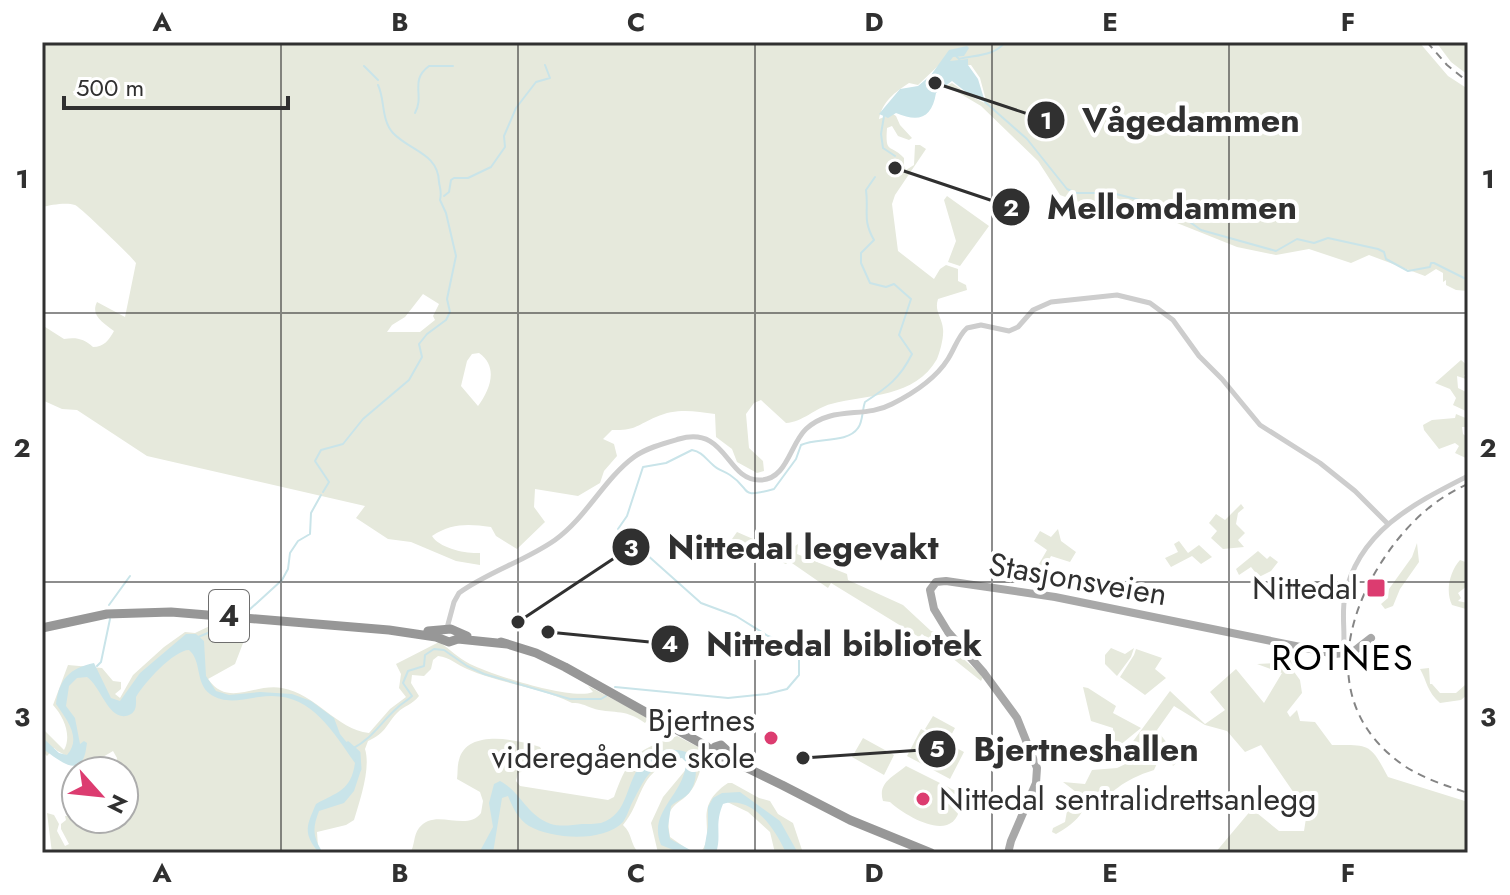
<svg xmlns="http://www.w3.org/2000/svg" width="1510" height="895" font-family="Jost,sans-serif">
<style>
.green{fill:#e6e9dc;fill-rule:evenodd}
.water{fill:#c9e4e9}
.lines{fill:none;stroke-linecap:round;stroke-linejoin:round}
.stream{stroke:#c9e4e9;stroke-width:2}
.river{stroke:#c9e4e9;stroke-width:5}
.minor{stroke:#cdcdcd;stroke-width:5}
.major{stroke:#a8a8a8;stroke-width:8}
.highway{stroke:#979797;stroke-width:9}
.rail{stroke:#858585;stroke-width:2;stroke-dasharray:8 6;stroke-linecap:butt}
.grid{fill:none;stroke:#303030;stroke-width:2;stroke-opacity:0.55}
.poi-dot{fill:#dc3c70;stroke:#fff;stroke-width:3}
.labels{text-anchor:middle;stroke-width:8;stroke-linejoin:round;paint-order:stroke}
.shield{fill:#fff;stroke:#6e6e6e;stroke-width:2}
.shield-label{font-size:30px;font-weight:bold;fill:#303030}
.street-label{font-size:32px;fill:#303030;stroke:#fff}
.poi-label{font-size:32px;fill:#303030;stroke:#fff;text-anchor:end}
.quarter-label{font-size:36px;letter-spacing:2px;fill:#000;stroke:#fff}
.leader{fill:none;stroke:#303030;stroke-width:3}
.callout-dot{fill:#303030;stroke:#fff;stroke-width:3}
.mark-label{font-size:24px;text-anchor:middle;font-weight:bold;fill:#fff}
.callout-label{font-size:34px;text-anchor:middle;font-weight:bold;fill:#303030;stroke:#fff;stroke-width:8;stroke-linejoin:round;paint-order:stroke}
.neatline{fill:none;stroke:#303030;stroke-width:3}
.grid-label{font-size:26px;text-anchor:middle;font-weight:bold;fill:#303030}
</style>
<rect width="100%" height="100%" fill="#fff"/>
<path class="green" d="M42 42H1419L1448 76 1468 89V291L1456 290 1446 285V280L1443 282V273L1436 269 1425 276 1369 255 1351 263 1309 249 1276 255 1237 247 1162 217 1146 205 1128 203 1112 196 1101 204 1087 205 1060 195 1038 161 981 106 949 87H944L952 83 972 97 987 104 980 78 971 65 938 66 918 85 909 83C895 92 882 102 879 119L893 114 896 116 900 125 912 138 909 140 898 136 892 126 887 128C885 155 890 143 904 158V166L906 170 914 165 915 145H920L926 149 895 195 892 204 898 251 934 279 940 269 946 265 958 269V281L966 285 967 290 938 299C934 311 942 317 943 329 944 337 940 352 937 359 915 398 868 394 831 404 815 408 803 422 786 423L761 400 754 403 746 414 749 448 763 461 764 471 757 473 737 462 732 449 716 437 715 414C694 411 676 408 656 417 637 425 635 431 612 430L603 439 614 444 617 456 604 471 600 483 578 496 535 489 534 507 545 522 517 549 496 536 491 527C468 524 452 523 432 536 439 548 466 554 480 553V565L456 561 411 542 388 539 356 518 365 506 147 456 77 410 62 409 42 400V325L64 339C77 337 84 339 93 347 104 347 109 340 114 331 104 323 90 316 97 302L125 317 136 263C132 257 79 206 75 205 66 202 51 205 42 207ZM423 294 439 304 433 316 435 320 420 332H387L392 325 405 317ZM479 353C499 367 490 390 478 406L461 386 467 361 472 354Z
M1436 42H1468V75L1451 62Z
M947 196 989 226 960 266 948 262 956 241 944 200Z
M1461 360 1468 366V374L1464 375 1466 379 1457 376 1458 388 1468 393V412L1453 405 1456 398 1450 389 1435 383Z
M1456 414 1468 419V427H1462L1463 434 1468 438V459L1455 453 1459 446 1455 443 1439 449 1424 430 1423 425 1432 420 1455 418Z
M1241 504 1244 508 1238 513 1236 524 1245 533 1238 540 1244 547 1223 549 1211 538 1217 531 1209 523 1216 514 1225 520Z
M1058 529 1061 541 1076 552 1070 562 1051 556 1045 567 1039 564 1047 550 1034 541 1040 531 1051 537Z
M737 532 785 553 798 544 797 554 847 574 848 580 903 605 931 631 940 632 951 647 983 677 981 681 922 634 919 637 831 583 828 588 789 561 786 564 744 548 732 539Z
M1179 541 1188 553 1199 545 1212 557 1201 564 1192 556 1171 567 1165 558 1178 552 1174 544Z
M1417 543 1419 562 1400 589 1393 606 1385 609 1381 604 1388 598 1389 589 1412 557Z
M1258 551 1267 559 1270 556 1278 562 1271 571 1259 577 1251 567 1239 575 1236 569Z
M1460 560 1468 563 1467 586 1458 593 1461 598 1458 601 1468 603 1466 609 1452 605C1445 591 1450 571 1460 560Z
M215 619 248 622 250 625 235 664 208 679C229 708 253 683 282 688 316 694 336 729 369 733L390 709 406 697 399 688 401 674 396 664 439 642C450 649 458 658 470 664 493 675 572 701 593 692L588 686 649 718 645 723C623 707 612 715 592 708 584 705 581 703 572 703 540 687 501 684 467 669 457 665 450 657 438 656L433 660 431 669 424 676 412 675 411 683 419 696C412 705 405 705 397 713 385 726 386 733 368 741L365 749C371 768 360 800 354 820L346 825 317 832 318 847 321 853H52L47 813 54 815 59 824 57 831 65 846 69 844 61 829V824L66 820 65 816 74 815 79 821 124 819V771H115L117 758 113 751 86 767C78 757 63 757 54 748L47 756 42 751V728L64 750C72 736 64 717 53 705L68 665 102 668 113 681 121 682V689L115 694 120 698 133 675 164 647 185 632 195 633 214 624Z
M1111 648 1125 654 1134 648 1131 657 1117 676 1105 664V655Z
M1136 649 1162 658 1155 669 1166 678 1145 695 1120 677 1134 655Z
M1296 652 1292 669 1300 680 1302 693 1287 712 1290 717 1297 710 1300 721 1315 722 1332 745C1370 745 1370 743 1388 777L1468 802V853H1215L1252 809 1279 831H1304L1307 812 1261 745 1245 752 1227 731 1205 725 1174 706 1157 730 1170 747 1183 743 1186 754 1173 766 1169 757H1160L1154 770C1122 780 1112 792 1089 813L1093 800 1092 797C1081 801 1086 803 1082 812 1077 821 1065 829 1056 834L1052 832 1053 828 1065 822 1067 811 1076 799V792L1063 782 1085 784 1092 770 1117 768 1136 759 1131 744 1170 691 1205 724 1225 710 1210 692 1236 669 1264 703 1282 673 1257 664 1277 663Z
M1429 668 1430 684H1432L1440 693H1456L1465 685 1468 694 1461 700 1440 703C1427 692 1427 681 1420 669Z
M1083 687 1088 688 1116 706 1113 713 1141 728 1114 750 1113 728 1091 721Z
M933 716 955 728 948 741 925 729Z
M921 729 964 752 950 779 907 756Z
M677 736 702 749 705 754C702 764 699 777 694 786 681 809 663 798 670 837L693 853H658L651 823 663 797 688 767 684 755 672 754 674 762C638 771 643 802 623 825 633 834 630 845 639 853H410C415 846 413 836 419 828 435 807 466 833 481 813L483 801 480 792 457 779C458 773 457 766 459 760 467 728 519 740 540 747L543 752 532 768 518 773 516 781 520 786 608 800 614 797C629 755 637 750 677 736Z
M863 738 894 755 884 775 852 757Z
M906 766 966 796 965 808 960 807C954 844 908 818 890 802L883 801C877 782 895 776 906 766Z
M728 783H732L759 798 770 801 778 814 793 823 803 853H775L770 832 748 812 723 800 713 812 715 852 718 853H700C719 831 689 809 728 783Z"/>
<path class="water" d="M967 46 969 48 964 56 953 57 950 61 968 59V65L978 79 985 102 971 96 952 81 936 93C932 118 919 123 896 113L888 118 879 114 900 89 918 86 931 75 949 50Z
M186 634H196L204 641 206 676 216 691 229 695 260 692 292 694 311 701 334 718 340 734 357 755 361 770 354 791 344 803 319 811C312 829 313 837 323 853H319C303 833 306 827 316 804 337 792 351 791 355 763 331 729 309 689 259 697 242 699 226 705 210 694 195 683 202 661 189 650 174 650 144 683 136 697 136 703 137 710 131 714 110 726 101 686 87 677L77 678 69 686 66 706 75 718 80 744 84 741 87 743C86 748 86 752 84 757 76 778 53 755 43 749L42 737 59 753 67 755C82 738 67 720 56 704 59 679 70 668 94 663L111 698 120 701 140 673Z
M669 749C675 750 683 750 688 753 700 761 697 787 687 795 683 799 676 801 671 806L668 827 670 839 694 852 704 850 708 827V807L713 798 722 793 740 792 780 821 798 853H786C776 830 753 795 723 804 714 825 722 835 716 853H681L661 845C647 811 685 795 686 762L682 758C649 763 645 779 631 805 629 810 626 818 623 822 603 843 552 839 529 826 518 819 513 808 508 796L502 798 493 853H479L493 827 489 803 494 784 500 781C521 792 527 816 551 824 560 827 573 825 582 824 588 824 595 824 601 823 639 811 618 759 669 749Z"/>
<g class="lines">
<path class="stream" d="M956 56 959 59C975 55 995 56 1005 42
M364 66 378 80
M985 102 1027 139 1067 189 1076 193H1108
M415 113C425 95 409 81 429 66H453
M884 116 881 134 883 148 895 156
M1112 193 1148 202 1187 220 1201 230 1276 251 1297 239 1314 243 1328 238 1378 249 1384 252 1386 259 1408 271 1430 267 1431 263H1434L1468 280
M444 196 449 192 451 180 454 178H468L491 167 505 147 504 136 516 108 536 82 550 78 545 65
M323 492 329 482 315 461 321 450 343 444 363 419 409 380 422 357 419 344 427 334 446 320 450 312 447 299 456 256 446 213 440 200C442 192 440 189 439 182 438 153 410 151 393 133 381 120 385 99 378 85
M109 605 130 576
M248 611 282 580 288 569 290 553 298 541 310 534 311 513 321 495
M196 638 222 627 239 632 246 622
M97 666 101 662 110 619
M615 687 728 698 767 694 787 689 799 675V658L787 643 768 636 736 616 701 603 618 529 627 516 643 467 666 463 692 450C702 452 705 458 713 465 718 470 724 471 730 475 753 490 737 499 774 489L796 459 801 445C816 437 847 444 858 428 863 422 862 410 865 402 888 387 900 378 912 354L899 335 911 299 894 284 886 287 870 283 861 263V253L874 240C862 219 869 212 866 190L875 177
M352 749C374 737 380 723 397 708 402 703 407 701 412 696L403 683 408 671 424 666 425 655 434 649 444 650 467 666 484 674 570 699H601L606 696"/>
<path class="river" d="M348 744 358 753 359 769"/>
<path class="minor" d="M447 628 454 602 459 593C488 572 525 561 555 540 586 518 604 479 634 457 646 448 665 443 679 439 727 425 726 481 760 480 787 480 790 444 806 429 832 405 864 419 892 404 912 394 936 378 948 359 955 348 958 336 967 328L981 325 1009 331 1018 327 1033 310 1051 302 1117 295 1150 303 1173 320 1199 356 1222 379 1260 425 1320 463 1355 491 1388 524
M1343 652C1346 634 1341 615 1345 596 1358 531 1415 503 1468 476"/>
<path class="major" d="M1008 853 1011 841 1036 783 1037 768 1017 718 984 673 948 632 934 609 930 590 936 582 946 581 1055 597 1335 654 1353 652 1371 638"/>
<path class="highway" d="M42 628 107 614 171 612 389 630 436 637 449 642 458 639 507 644
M428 631 451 629 467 636
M501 642 536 653 565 667 706 746 717 757 729 759 784 786
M713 753 715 747 721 745 734 757
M782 785 850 820 931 853"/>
<path class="rail" d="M1427 42 1447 65 1468 82
M1468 484C1428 501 1398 534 1376 571 1336 640 1333 718 1406 767 1425 779 1447 786 1468 793"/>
</g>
<path class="grid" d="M281 42V853M518 42V853M755 42V853M992 42V853M1229 42V853M42 313H1468M42 582H1468"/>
<g class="poi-dot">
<rect x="1366" y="578" width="20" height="20" rx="4"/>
<circle cx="771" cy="738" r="8"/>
<circle cx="923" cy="799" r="8"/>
</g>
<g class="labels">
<rect class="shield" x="209" y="590" width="40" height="52" rx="6"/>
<g class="shield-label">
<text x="229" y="626">4</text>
</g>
<g class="street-label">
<text transform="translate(1078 579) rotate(10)" y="11">Stasjonsveien</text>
</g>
<g class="poi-label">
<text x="1358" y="599">Nittedal</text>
<text x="755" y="731">Bjertnes<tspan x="755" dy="37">videregående skole</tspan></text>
<text x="939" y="810" text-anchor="start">Nittedal sentralidrettsanlegg</text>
</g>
<g class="quarter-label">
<text x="1343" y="670">ROTNES</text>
</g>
</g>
<path class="leader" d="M935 83L1046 120M895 168L1011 207M518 622L631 547M548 632L670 644M803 758L937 749"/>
<g class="callout-dot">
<circle cx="935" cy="83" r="8"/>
<circle cx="895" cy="168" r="8"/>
<circle cx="518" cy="622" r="8"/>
<circle cx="548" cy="632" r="8"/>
<circle cx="803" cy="758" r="8"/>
<circle cx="1046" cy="120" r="20"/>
<circle cx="1011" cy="207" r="20"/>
<circle cx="631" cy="547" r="20"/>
<circle cx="670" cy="644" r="20"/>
<circle cx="937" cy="749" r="20"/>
</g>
<g class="mark-label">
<text x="1046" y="129">1</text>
<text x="1011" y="216">2</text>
<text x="631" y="556">3</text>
<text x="670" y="652">4</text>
<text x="937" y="757">5</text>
</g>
<g class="callout-label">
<text x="1191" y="132">Vågedammen</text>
<text x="1172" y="219">Mellomdammen</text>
<text x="803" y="559">Nittedal legevakt</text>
<text x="844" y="656">Nittedal bibliotek</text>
<text x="1086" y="761">Bjertneshallen</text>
</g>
<rect width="1510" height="895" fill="none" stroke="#ffffff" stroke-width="88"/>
<g transform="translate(100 795) rotate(117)"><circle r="38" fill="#ffffff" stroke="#acacac" stroke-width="2"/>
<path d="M0-6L14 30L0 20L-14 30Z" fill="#dc3c70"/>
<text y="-12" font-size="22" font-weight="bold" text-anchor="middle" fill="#303030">N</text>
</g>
<path d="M64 96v12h224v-12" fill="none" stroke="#303030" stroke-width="4"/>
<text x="76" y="96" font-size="24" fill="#303030" stroke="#ffffff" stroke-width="6" paint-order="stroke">500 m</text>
<rect x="44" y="44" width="1422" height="807" class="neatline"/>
<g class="grid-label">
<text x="162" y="31">A</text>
<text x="400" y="31">B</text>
<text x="636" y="31">C</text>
<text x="874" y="31">D</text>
<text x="1110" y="31">E</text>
<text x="1348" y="31">F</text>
<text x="22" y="188">1</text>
<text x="1488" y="188">1</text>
<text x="22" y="457">2</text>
<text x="1488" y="457">2</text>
<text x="22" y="726">3</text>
<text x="1488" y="726">3</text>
<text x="162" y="882">A</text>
<text x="400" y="882">B</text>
<text x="636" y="882">C</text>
<text x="874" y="882">D</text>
<text x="1110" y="882">E</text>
<text x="1348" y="882">F</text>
</g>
</svg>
